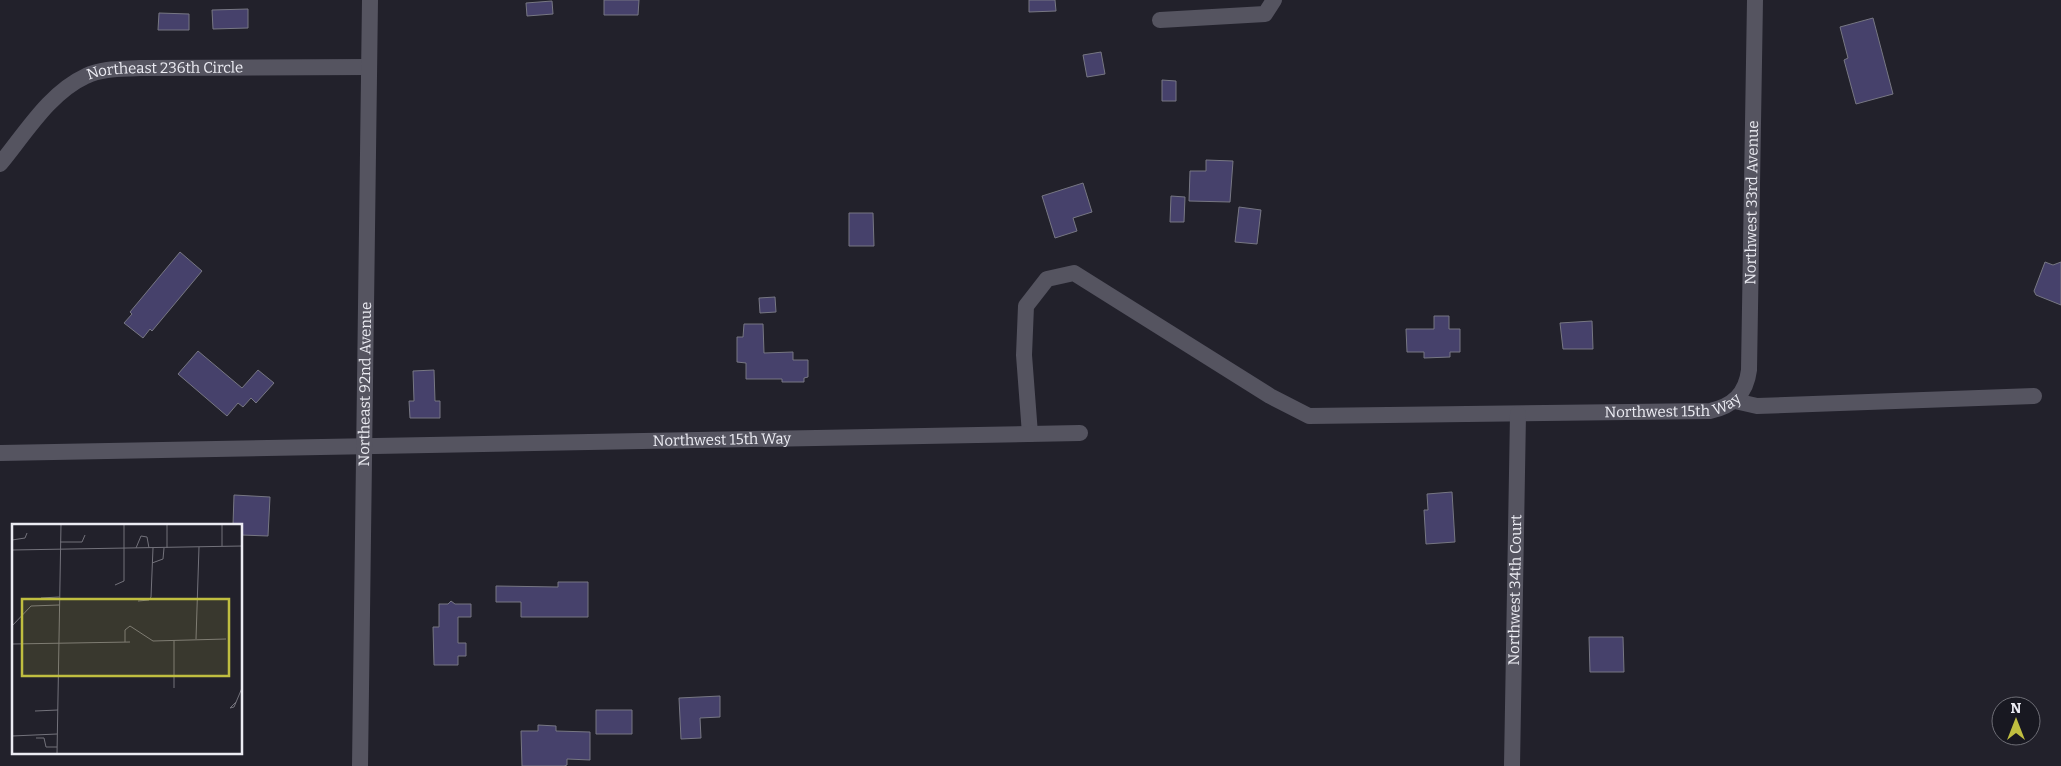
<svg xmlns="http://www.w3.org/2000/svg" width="2061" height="766" viewBox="0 0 2061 766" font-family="Bitter,serif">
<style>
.building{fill:#46416b;stroke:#777783}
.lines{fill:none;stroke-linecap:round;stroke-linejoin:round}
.minor{stroke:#555460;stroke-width:16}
.labels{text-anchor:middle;stroke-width:4;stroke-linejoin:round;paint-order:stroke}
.street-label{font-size:15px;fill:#ececf3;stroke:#181821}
.inset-road{fill:none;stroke:#73727b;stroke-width:1}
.view{fill:#c0be40;fill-opacity:0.15;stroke:#c0be40;stroke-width:2.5}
.inset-edge{fill:none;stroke:#ececf3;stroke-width:2.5}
</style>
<rect width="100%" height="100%" fill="#22212b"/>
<path class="building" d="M604 0H639L638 15H604Z
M1029 0H1055L1056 11 1029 12Z
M552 1 553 14 527 16 526 3Z
M248 9V28L213 29 212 10Z
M159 13 189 14V30H158Z
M1873 18 1893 94 1856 104 1844 60 1848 58 1840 27Z
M1101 52 1105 74 1087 77 1083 55Z
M1162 80 1176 81V101H1162Z
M1206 160 1233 161 1230 202 1189 201 1190 171H1206Z
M1083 183 1092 212 1073 218 1077 231 1055 238 1042 196Z
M1171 196 1185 197 1184 222H1170Z
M1239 207 1261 210 1257 244 1235 242Z
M849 213H873L874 246H849Z
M180 252 202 271 152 331 150 329 143 338 124 323 132 314 130 312Z
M2045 262 2053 265 2061 262V305L2036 295 2034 291Z
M775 297 776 312 760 313 759 298Z
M1434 316H1449V329H1460V352H1450V357L1424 358V352H1407L1406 329H1434Z
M1592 321 1593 349H1563L1560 323Z
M744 324H763L764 353 793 352V360H808V377L804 378V382H782V379H746V363L737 362V337H743Z
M198 351 242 388 258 370 274 383 256 403 251 398 243 407 238 403 227 416 178 374Z
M434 370 435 401H440V418H410L409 401H414L413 371Z
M1452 492 1455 542 1426 544 1424 510H1428L1427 494Z
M234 495 270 497 268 536 241 535V525H233Z
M558 582H588V617H521V602H496V586L558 587Z
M451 601 455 604H471V617H458V643H466V656H458V665H434L433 627H439V604H448Z
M1589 637H1623L1624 672H1590Z
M720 696V717L700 718 701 738 681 739 679 698Z
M596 710H632V734H596Z
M538 725 556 726V731L590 732V760L567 759V765L564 766H522L521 731H538Z"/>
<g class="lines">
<g class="minor">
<path d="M1160 20 1265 14 1274 0"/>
<path id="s1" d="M0 164C25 134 49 93 86 76 102 68 122 69 140 68L369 67"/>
<path d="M1735 401 1757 406 2034 396"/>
<path id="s2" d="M1030 434 1024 355 1026 306 1047 279 1074 273 1270 396 1309 416 1710 411C1733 406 1746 394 1749 370L1755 0"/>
<path id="s3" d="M0 453 1080 433"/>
<path id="s4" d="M360 766 370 0"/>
<path id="s5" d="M1512 766 1518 414"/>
</g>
</g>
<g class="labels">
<g class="street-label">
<text dy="5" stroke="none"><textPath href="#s1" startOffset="204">Northeast 236th Circle</textPath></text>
<text dy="5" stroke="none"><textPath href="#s2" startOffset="1095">Northwest 33rd Avenue</textPath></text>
<text dy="5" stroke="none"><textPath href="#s4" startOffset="382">Northeast 92nd Avenue</textPath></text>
<text dy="5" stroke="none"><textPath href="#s2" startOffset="830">Northwest 15th Way</textPath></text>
<text dy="5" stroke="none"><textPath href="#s3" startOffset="722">Northwest 15th Way</textPath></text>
<text dy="5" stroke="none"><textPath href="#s5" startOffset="176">Northwest 34th Court</textPath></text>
</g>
</g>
<g transform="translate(12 524)">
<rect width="230" height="230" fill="#22212b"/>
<path class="inset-road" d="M0 16 13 14 15 9M48 18H70L73 11M210 22V0M124 24 129 12 135 13 137 24M155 24V0M0 26 230 22M140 39 151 35 152 24M103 61 112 57V0M29 74 47 73M126 77 137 76 139 73 141 24M0 102 19 82 47 81M184 115 187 23M113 118V106L118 102 141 117 214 115M0 120 118 118M162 164V116M224 178 218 184 222 183 230 164M23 187 46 186M0 212 45 210M24 214H32L34 223H45M45 230 49 0"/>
<path class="view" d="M10 75H217V152H10Z"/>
<rect width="230" height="230" class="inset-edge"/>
</g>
<g transform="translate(2016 721)"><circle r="24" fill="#181821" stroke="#6d6d75"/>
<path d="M0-4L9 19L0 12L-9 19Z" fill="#c0be40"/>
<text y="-8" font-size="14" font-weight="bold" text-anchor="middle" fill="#ececf3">N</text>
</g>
</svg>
